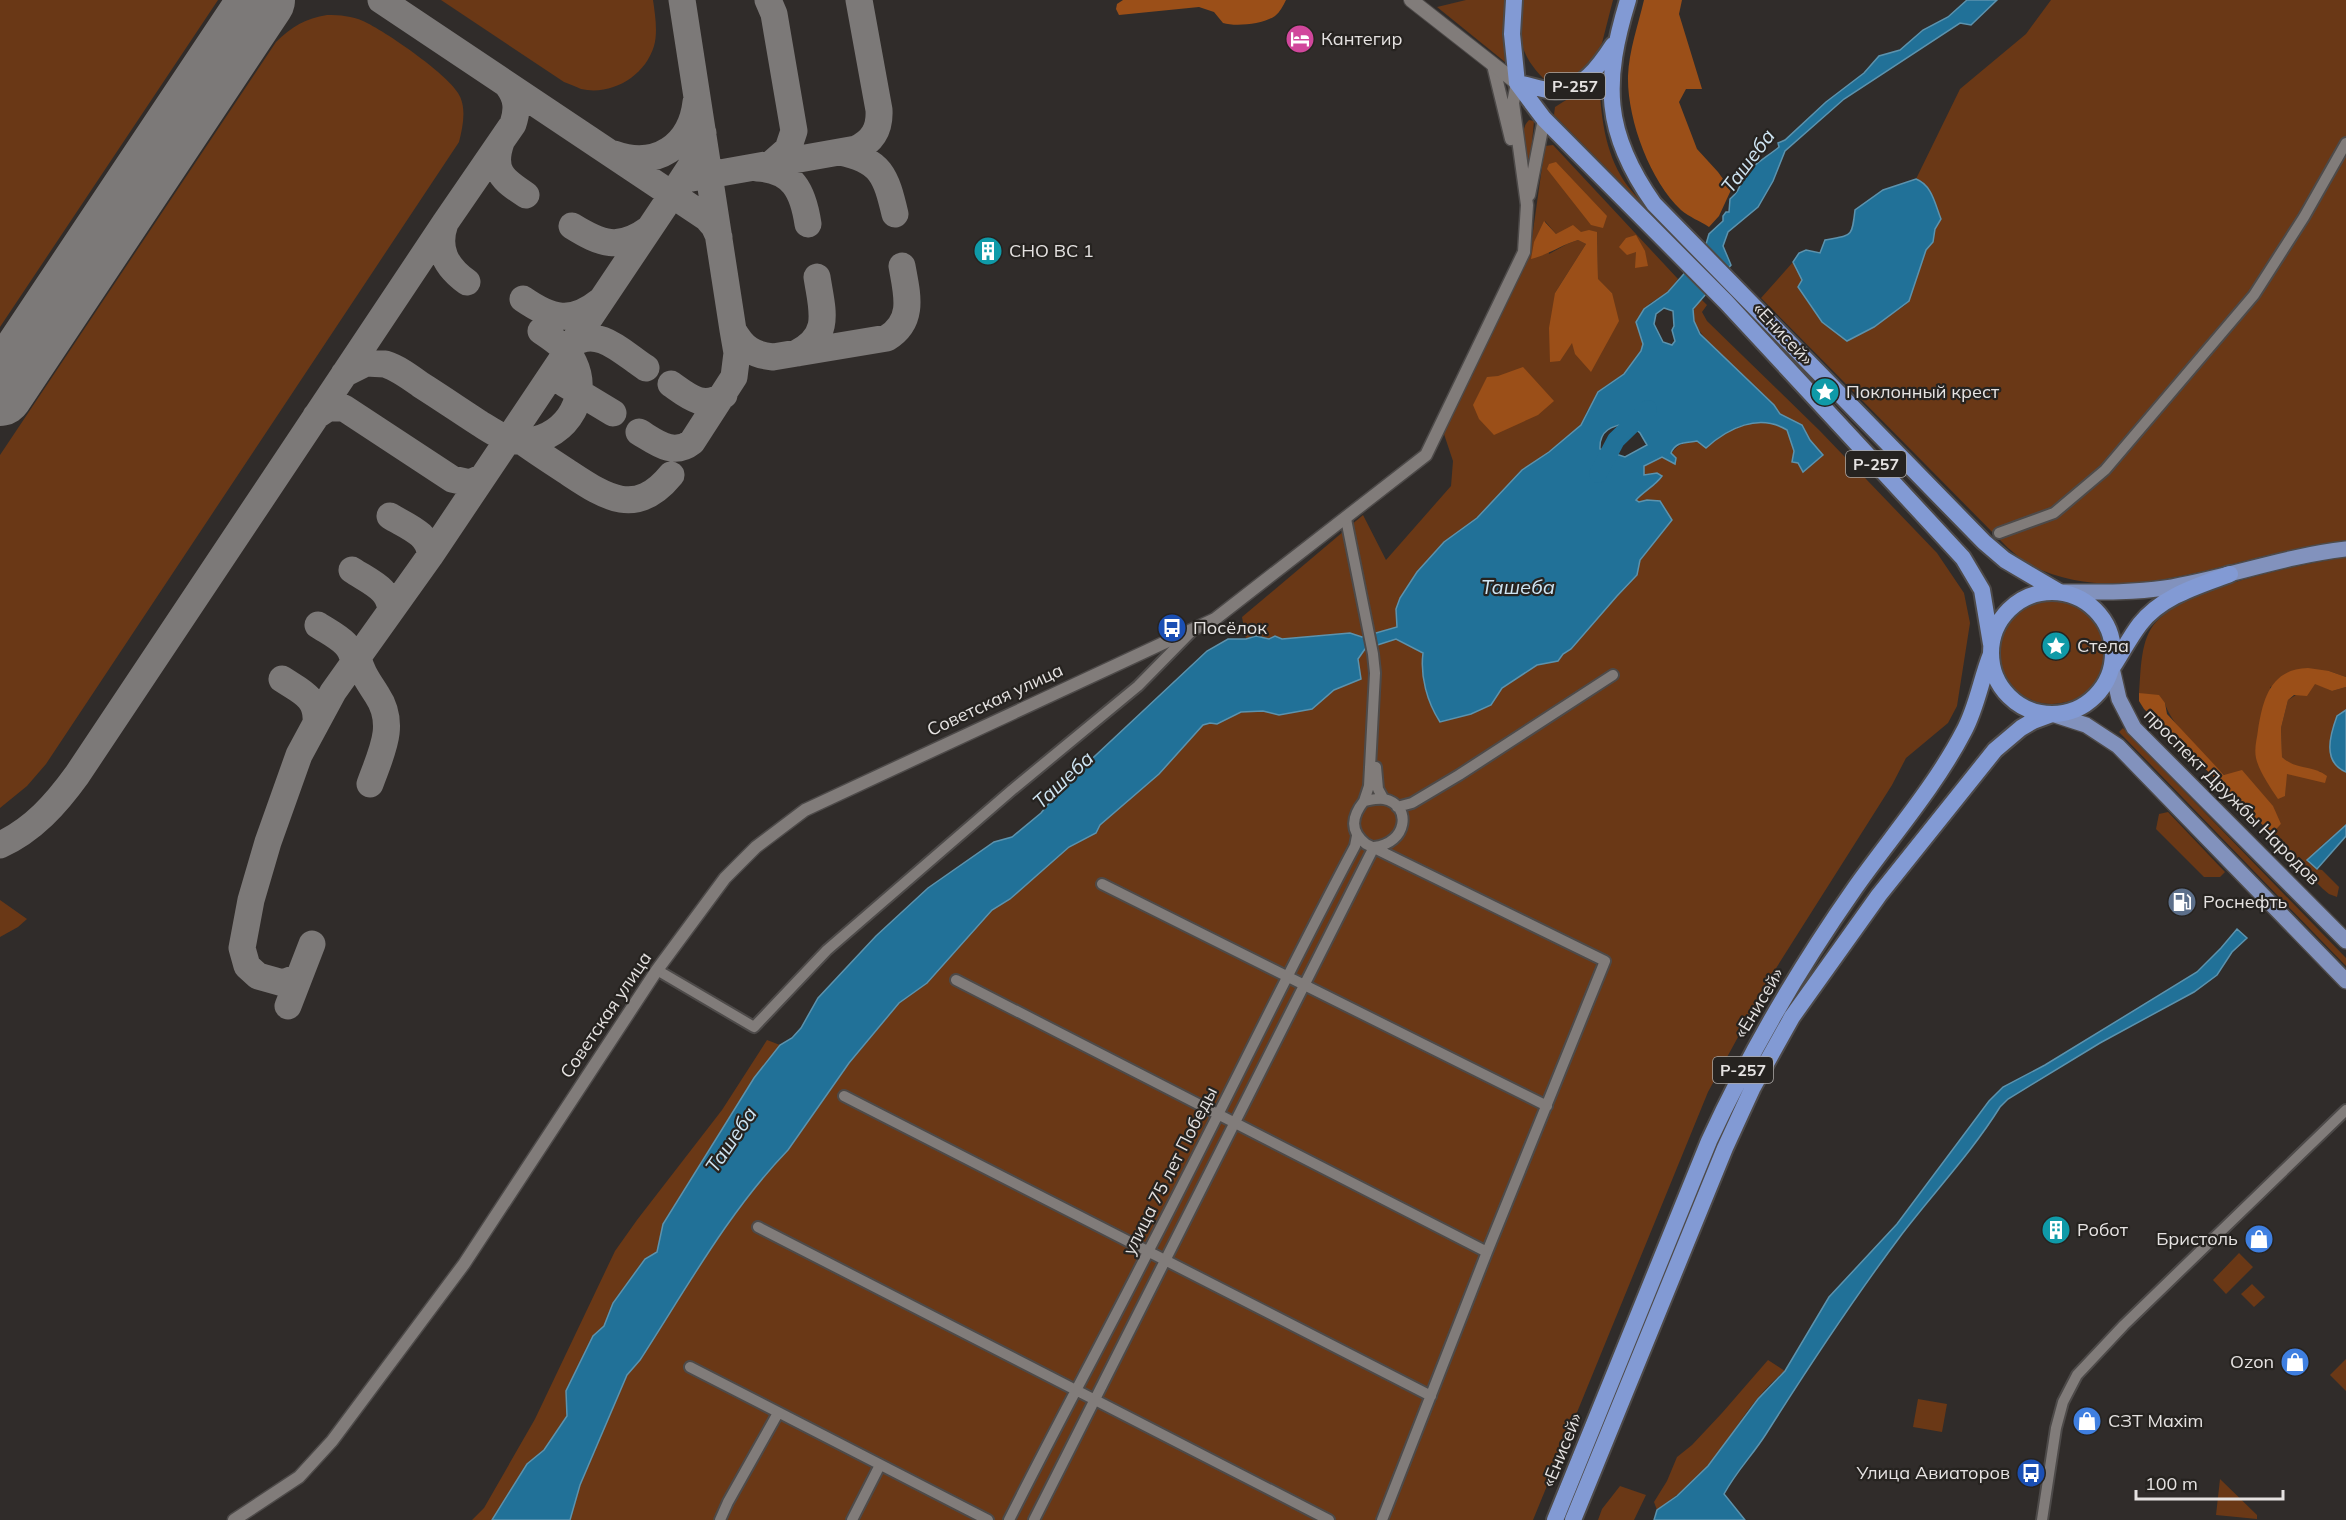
<svg xmlns="http://www.w3.org/2000/svg" width="2346" height="1520" viewBox="0 0 2346 1520" font-family="Mulish,sans-serif">
<style>
.green{fill:#6a3816;fill-rule:evenodd}
.forest{fill:#9b4f18}
.water{fill:#217198;stroke:#5c93ae;stroke-width:1.5;fill-rule:evenodd}
.lines{fill:none;stroke-linecap:round;stroke-linejoin:round}
.river{stroke:#217198;stroke-width:18}
.taxiway{stroke:#7c7978;stroke-width:27}
.runway{stroke:#7c7978;stroke-width:66}
.minor-casing{stroke:#4d4a49;stroke-width:14}
.tertiary-casing{stroke:#4d4a49;stroke-width:15}
.secondary-casing{stroke:#4d4a49;stroke-width:16}
.primary-casing{stroke:#4d4a49;stroke-width:18}
.trunk-casing{stroke:#4d4a49;stroke-width:20}
.minor{stroke:#817c7a;stroke-width:10}
.tertiary{stroke:#817c7a;stroke-width:12}
.secondary{stroke:#817c7a;stroke-width:14}
.primary{stroke:#8292bd;stroke-width:15}
.trunk{stroke:#829ad4;stroke-width:16}
.labels{text-anchor:middle;stroke-width:4.5;stroke-linejoin:round;paint-order:stroke}
.shield{fill:#262320;stroke:#aca9a7;stroke-width:1.5}
.shield-label{font-size:16px;font-weight:bold;fill:#e5e2e1}
.poi-label{font-size:18px;fill:#e5e2e1;stroke:#262320;text-anchor:start}
.street-label{font-size:18px;fill:#e5e2e1;stroke:#262320}
.water-label{font-size:20px;font-style:italic;fill:#cfe5f3;stroke:#262320}
</style>
<rect width="100%" height="100%" fill="#302c2a"/>
<path class="green" d="M0 0H218L0 327Z
M441 0H653C655 14 658 32 654 46 645 76 612 96 581 89 576 87 570 84 564 82Z
M1466 0H1505L1503 31 1505 62 1437 7Z
M1521 0H1613L1602 43 1591 64 1569 82 1548 83C1517 53 1520 40 1521 0Z
M2051 0H2346V540C2323 545 2300 548 2278 553 2197 571 2111 605 2030 565 2022 561 2016 554 2008 548L1761 298 1793 262 1802 280 1798 288 1822 322 1892 314 1904 306 1909 301 1926 250 1933 242 1935 229 1941 219 1923 182 1916 179 1960 89 2026 34Z
M327 15C340 15 352 16 363 21 385 31 446 73 458 93 467 107 463 126 459 142L46 764 27 786 0 808V455L276 42C291 27 306 18 327 15Z
M1599 72C1600 107 1603 145 1621 176 1628 189 1641 200 1650 212L1554 115 1555 107 1574 95Z
M1529 120 1534 121 1530 163H1528C1525 150 1518 131 1529 120Z
M1553 145 1678 279 1668 292 1649 304 1641 336 1643 343 1641 351 1624 374 1604 387 1587 411 1581 425 1549 452 1522 470 1477 518 1444 542 1417 572 1400 598 1397 627 1362 637 1350 633 1282 639 1275 636C1266 641 1257 636 1246 639L1242 617 1363 515 1386 560 1451 486 1453 461 1442 428 1520 273 1532 238 1545 146ZM1545 221 1556 234 1597 232 1598 280 1612 293 1572 342 1555 293 1586 244 1578 240 1567 244 1549 254Z
M1701 299 1707 305 1702 312 1707 321 1820 431 1937 553 1964 593 1970 623 1957 706 1948 723 1906 758 1892 785 1773 973 1708 1092 1533 1520H570L580 1485 627 1375 640 1360C686 1289 729 1211 788 1150L849 1064 899 1003 927 983 992 910 1010 899 1069 847 1096 833 1100 825 1159 774 1203 725 1210 723 1217 724 1241 712 1263 711 1279 715 1312 709 1334 690 1361 679 1358 659 1365 649 1396 639 1423 653C1420 676 1426 702 1440 721L1471 714 1491 705 1502 688 1537 665 1558 661 1563 654 1571 649 1617 596 1637 575 1640 560 1672 520 1660 501 1647 500 1639 502 1635 500 1646 489 1656 484 1657 473 1643 476 1644 466 1662 457 1667 459C1679 444 1678 444 1697 441L1706 447C1729 428 1759 413 1787 430L1794 451 1792 461 1823 454 1810 440 1802 425 1780 414 1774 405C1757 387 1693 337 1693 315 1693 308 1697 304 1701 299Z
M2346 557V677L2329 671 2270 687 2285 796 2286 774 2321 772 2291 765 2282 757 2281 728 2288 700 2315 683 2332 691 2346 687V710L2337 716C2330 735 2323 762 2346 772V825L2321 846 2316 869 2322 870 2339 887 2337 897 2329 894 2323 889 2281 847 2272 834 2281 824C2254 801 2172 734 2165 703L2139 693C2141 671 2140 639 2156 622 2188 586 2298 565 2346 557Z
M2054 600C2122 607 2119 703 2052 704 2036 704 2021 697 2012 685 1982 649 2011 601 2054 600ZM2054 634 2071 651 2063 659 2046 642Z
M2123 728 2346 958V966L2119 732Z
M2168 812 2225 872 2220 877H2204L2156 829 2159 814Z
M0 900 27 919 18 927 0 937Z
M767 1040 780 1045 754 1078 670 1212 663 1224 657 1253 645 1259 613 1303 604 1326 593 1336 566 1391 567 1416 544 1450 527 1464 492 1520H472L484 1508 535 1419 615 1251 637 1220 722 1110Z
M2239 1253 2253 1267 2226 1294 2213 1280Z
M2252 1284 2265 1297 2254 1307 2241 1294Z
M2346 1359V1391L2330 1375Z
M1768 1360 1785 1371C1759 1391 1739 1423 1721 1450 1704 1474 1681 1493 1657 1510L1654 1502 1667 1481 1677 1457 1692 1445 1722 1413Z
M1918 1399 1947 1404 1942 1432 1913 1427Z
M2220 1479 2257 1515V1519L2216 1515Z
M1620 1486 1646 1495 1634 1520H1598L1602 1509Z"/>
<path class="forest" d="M1123 0H1286C1283 6 1280 12 1275 16 1264 24 1236 27 1223 23L1214 12 1199 7 1119 15 1116 9 1117 4Z
M1644 0H1682L1679 14 1702 89H1686L1679 102 1697 149 1718 172 1731 190 1719 216 1709 227C1700 221 1689 217 1681 210 1650 181 1627 119 1628 76 1629 51 1638 25 1644 0Z
M1556 162 1607 216 1603 228 1591 225 1547 169 1549 164Z
M1544 221 1556 234 1573 225 1581 232 1589 230 1597 232 1598 279 1612 293 1619 321 1591 372 1575 354 1572 343 1560 361 1550 362 1549 328 1555 293 1586 244 1578 240C1561 245 1548 255 1531 259L1534 242Z
M1636 235 1645 251 1648 266 1635 268 1636 252 1627 255 1619 247 1626 238Z
M1523 367 1554 401 1538 415 1494 435 1479 419 1473 405 1487 377 1498 376Z
M2308 668 2329 671 2346 677V687L2332 691 2315 684 2307 696 2294 695 2288 700 2281 728 2282 757C2295 770 2313 765 2327 776L2325 783 2287 774 2285 796 2278 799C2270 787 2259 771 2256 758 2254 748 2257 739 2258 730 2263 698 2271 669 2308 668Z
M2139 693 2159 695 2165 703 2167 714 2224 775 2242 770 2273 806 2281 824 2272 834 2144 709 2139 701Z"/>
<path class="water" d="M1967 0H1997L1971 25 1960 23 1844 99 1785 151 1773 181 1758 207 1728 232 1723 246 1731 265 1693 309 1694 321 1700 334 1774 405 1780 414 1802 425 1810 440 1823 455 1803 472 1798 463 1792 462 1794 451 1787 430C1759 413 1728 428 1706 448L1697 441C1686 443 1676 441 1671 453L1676 458 1675 464 1662 457 1644 466V475L1657 473 1662 476C1655 486 1644 491 1636 500L1639 502 1647 500 1660 501 1672 520 1640 560 1637 575 1617 596 1571 649 1563 654 1558 661 1537 665 1502 688 1491 705 1471 714 1440 722C1427 702 1420 676 1423 653L1396 639 1365 649 1358 659 1361 679 1334 690 1312 709 1279 715 1263 711 1241 712 1217 724 1210 723 1203 725 1159 774 1100 825 1096 833 1069 847 1010 899 992 910 927 983 899 1003 849 1063 788 1150C729 1211 686 1289 640 1360L627 1375 580 1485 570 1520H492L527 1464 544 1450 567 1416 566 1391 593 1336 604 1326 613 1303 645 1259 657 1252 663 1224 754 1078 780 1045 792 1038 801 1028 818 998 876 936 928 888 994 842 1012 837 1041 813 1064 785 1207 651 1228 639H1246L1256 636 1269 639 1275 636 1282 639 1350 633 1362 637 1397 627 1396 609 1400 598 1417 572 1444 542 1477 518 1522 470 1549 452 1581 425 1598 392 1624 374 1641 351 1643 344 1636 322 1644 309 1668 292 1704 251 1709 234 1723 221V216L1726 212H1729L1730 199C1742 189 1738 185 1745 175 1755 163 1767 157 1779 147L1778 143 1785 140 1826 102 1864 73 1879 56 1900 50 1923 30 1948 17ZM1664 308 1673 311 1674 326 1672 330 1675 341 1672 345 1663 342 1654 324 1656 314ZM1628 423 1640 433 1647 445 1625 457 1600 449C1599 430 1612 426 1628 423Z
M1916 179C1932 185 1935 204 1941 219L1935 229 1933 242 1926 250 1909 301 1874 327 1847 341 1822 322 1798 287 1802 280 1793 262 1799 253 1806 250 1820 253 1825 240C1852 235 1852 238 1855 210L1883 190Z
M2346 710V772C2322 762 2330 735 2337 716Z
M2346 825V836L2317 869 2307 860Z
M2237 929 2247 938 2232 952 2217 975 2194 992 2100 1043 2008 1099 2000 1107C1972 1152 1935 1191 1902 1234 1854 1298 1809 1366 1766 1434 1752 1456 1737 1470 1724 1494L1745 1520H1654L1657 1510 1677 1496 1708 1466 1758 1399 1785 1371 1829 1297 1897 1224 1989 1101 2003 1087 2045 1065 2197 972 2221 948Z"/>
<g class="lines">
<path class="river" d="M1598 474 1616 440 1648 409"/>
<path class="taxiway" d="M381 0 707 218 714 226 719 237
M682 0 733 330C743 348 753 355 773 357L887 338C915 321 907 294 902 266
M768 0 774 14 794 131 788 149 771 164
M501 142C491 171 503 180 526 195
M840 152C881 160 886 176 895 214
M614 154C656 169 691 146 696 102
M757 168C793 170 803 191 808 224
M692 178 856 149C873 141 880 129 879 110L859 0
M445 223C436 249 446 267 467 282
M572 226C601 244 619 251 649 229
M523 299C552 319 571 324 600 301
M572 344C598 325 624 354 646 368
M797 353C832 335 822 310 817 277
M344 374 366 363 385 364C398 368 410 377 421 385 440 397 459 410 479 423 492 431 504 440 520 441 561 443 592 401 574 363 567 348 554 340 541 331
M565 384 613 413
M671 384C688 396 703 410 724 395
M316 416 328 408H344L452 479 470 483 483 477
M639 432C656 442 673 457 692 442L734 377 737 353 733 330
M516 437C532 449 549 460 566 471 604 496 635 519 671 475
M390 516C406 526 431 534 430 556
M352 570C368 581 393 590 390 612
M318 625C333 635 355 644 353 664
M358 657C361 672 369 682 377 695 397 725 381 753 370 784
M282 679C300 691 318 697 316 722
M0 845C33 830 56 804 77 775L445 223 513 124C518 109 517 98 508 86
M299 977 283 983 258 976 247 966 242 948 251 900 268 842 299 755 333 692 430 556 672 195 700 152 703 133
M288 1006 312 944"/>
<path class="runway" d="M0 393 262 0"/>
<g class="minor-casing">
<path id="minor" d="M1346 519 1373 654 1375 673 1369 786 1364 801
M1999 533 2054 513 2105 470 2254 295 2304 217 2346 143
M1376 767 1378 789 1383 798
M1397 807 1412 803 1459 775 1613 675
M1374 847C1407 844 1413 805 1384 799 1378 798 1370 800 1364 801 1352 816 1349 831 1366 844L1605 961 1487 1252 1382 1520
M1102 884 1547 1106
M657 970 754 1027 827 950 1012 790 1138 686 1192 631
M956 980 1487 1252
M844 1096 1431 1396
M758 1227 1329 1520
M690 1367 988 1520
M720 1520 728 1502 778 1413
M852 1520 880 1465
M1009 1520C1054 1430 1103 1341 1149 1250 1219 1116 1284 979 1355 846L1357 836
M1034 1520 1374 847
M2042 1520 2056 1428 2063 1402 2077 1375 2124 1325 2346 1110"/>
</g>
<g class="tertiary-casing">
<path id="tertiary" d="M1493 65 1511 139
M1529 195 1544 119
M234 1520 299 1477 332 1441 464 1264 657 970 725 878 756 847 805 810 1215 619 1426 455 1524 252 1527 205 1513 103 1517 83"/>
</g>
<g class="secondary-casing">
<path id="secondary" d="M1411 0 1517 83"/>
</g>
<g class="primary-casing">
<path id="primary" d="M2059 592C2094 592 2130 593 2165 588 2226 578 2284 556 2346 549
M2112 668 2119 699 2134 728 2346 941
M2052 714 2086 725 2118 746 2346 981"/>
</g>
<g class="trunk-casing">
<path id="trunk" d="M1514 0 1512 34 1517 83 1544 119 1726 302 1963 558 1982 590 1991 644
M1628 0C1603 82 1603 132 1654 204L1984 542 2005 560 2059 592
M1517 83C1529 85 1542 90 1555 91 1581 92 1600 65 1613 45
M1991 653a61 61 0 1 1 122 0a61 61 0 1 1-122 0Z
M2114 665C2123 651 2130 637 2140 624 2162 596 2198 586 2230 574
M1555 1520 1709 1141C1750 1052 1799 968 1855 888 1891 837 1935 787 1964 731 1977 707 1981 679 1991 654
M1573 1520 1725 1148 1753 1087 1792 1017 1879 895 1995 750 2021 728 2033 721 2052 714"/>
</g>
<use href="#minor" class="minor"/>
<use href="#tertiary" class="tertiary"/>
<use href="#secondary" class="secondary"/>
<use href="#primary" class="primary"/>
<use href="#trunk" class="trunk"/>
</g>
<defs>
<g id="hotel-disc" transform="scale(1.5)"><circle r="9.5" fill="#d1479c" stroke="#262320"/><path d="M-6-4.5h1.5V1H6V5H4.5V3h-9V5H-6ZM-4 0a1.8 1.8 0 1 1 3.6 0ZM.5 0V-2.5h3Q6-2.5 6 0Z" fill="#fff"/></g>
<g id="building-disc" transform="scale(1.5)"><circle r="9.5" fill="#0f9aa8" stroke="#262320"/><path d="M-4-6H4V6H1V3H-1V6H-4ZM-2.5-4.3h1.7v1.8h-1.7ZM.8-4.3h1.7v1.8H.8ZM-2.5-1h1.7V.8h-1.7ZM.8-1h1.7V.8H.8Z" fill="#fff"/></g>
<g id="sight-disc" transform="scale(1.5)"><circle r="9.5" fill="#0f9aa8" stroke="#262320"/><path d="M0-6L1.8-2.2L6-1.7L2.9 1.2L3.7 5.4L0 3.3L-3.7 5.4L-2.9 1.2L-6-1.7L-1.8-2.2Z" fill="#fff"/></g>
<g id="bus-disc" transform="scale(1.5)"><circle r="9.5" fill="#1a4fb4" stroke="#262320"/><path d="M-5-6H5V4H4V6H2V4H-2V6H-4V4H-5ZM-3.5-4V0h7V-4ZM-3.5 1.2v1.5H-2V1.2ZM2 1.2v1.5H3.5V1.2Z" fill="#fff"/></g>
<g id="fuel-disc" transform="scale(1.5)"><circle r="9.5" fill="#5c6f8a" stroke="#262320"/><path d="M-5.5-6h7V0h2V4h1.3V-2.5L3-4.5l.8-.8L6-3V5H2.5V1h-1V6h-7ZM-4.2-4.7v3.2H.2V-4.7Z" fill="#fff"/></g>
<g id="shop-disc" transform="scale(1.5)"><circle r="9.5" fill="#3f7fe0" stroke="#262320"/><path d="M-5-2.5h2.3a2.7 3.5 0 0 1 5.4 0H5L5.5 6h-11ZM-1.5-2.5h3a1.5 2.3 0 0 0-3 0Z" fill="#fff"/></g>
</defs>
<g fill-rule="evenodd">
<use href="#hotel-disc" x="1300" y="39"/>
<use href="#building-disc" x="988" y="251"/>
<use href="#sight-disc" x="1825" y="392"/>
<use href="#bus-disc" x="1172" y="628"/>
<use href="#sight-disc" x="2056" y="646"/>
<use href="#fuel-disc" x="2182" y="902"/>
<use href="#building-disc" x="2056" y="1230"/>
<use href="#shop-disc" x="2259" y="1239"/>
<use href="#shop-disc" x="2295" y="1362"/>
<use href="#shop-disc" x="2087" y="1421"/>
<use href="#bus-disc" x="2031" y="1473"/>
</g>
<g class="labels">
<g class="shield">
<rect x="1545" y="73" width="60" height="26" rx="4.5"/>
<rect x="1846" y="451" width="60" height="26" rx="4.5"/>
<rect x="1713" y="1057" width="60" height="26" rx="4.5"/>
</g>
<g class="shield-label">
<text x="1575" y="92">Р-257</text>
<text x="1876" y="470">Р-257</text>
<text x="1743" y="1076">Р-257</text>
</g>
<g class="poi-label">
<text x="1321" y="45">Кантегир</text>
<text x="1009" y="257">СНО ВС 1</text>
<text x="1846" y="398">Поклонный крест</text>
<text x="1193" y="634">Посёлок</text>
<text x="2077" y="652">Стела</text>
<text x="2203" y="908">Роснефть</text>
<text x="2077" y="1236">Робот</text>
<text x="2238" y="1245" text-anchor="end">Бристоль</text>
<text x="2274" y="1368" text-anchor="end">Ozon</text>
<text x="2108" y="1427">СЗТ Maxim</text>
<text x="2010" y="1479" text-anchor="end">Улица Авиаторов</text>
</g>
<g class="street-label">
<text transform="translate(1783 334) rotate(47)" y="6">«Енисей»</text>
<text transform="translate(995 700) rotate(-25)" y="6">Советская улица</text>
<text transform="translate(2232 797) rotate(45)" y="6">проспект Дружбы Народов</text>
<text transform="translate(1759 1003) rotate(-59)" y="6">«Енисей»</text>
<text transform="translate(606 1015) rotate(-56)" y="6">Советская улица</text>
<text transform="translate(1170 1171) rotate(-63)" y="6">улица 75 лет Победы</text>
<text transform="translate(1562 1450) rotate(-68)" y="6">«Енисей»</text>
</g>
<g class="water-label">
<text transform="translate(1748 161) rotate(-53)" y="7">Ташеба</text>
<text x="1518" y="594">Ташеба</text>
<text transform="translate(1063 780) rotate(-43)" y="7">Ташеба</text>
<text transform="translate(731 1140) rotate(-56)" y="7">Ташеба</text>
</g>
</g>
<path d="M2136 1490v9h147v-9" fill="none" stroke="#e5e2e1" stroke-width="3"/>
<text x="2145" y="1490" font-size="18" fill="#e5e2e1" stroke="#262320" stroke-width="4.5" paint-order="stroke">100 m</text>
</svg>
